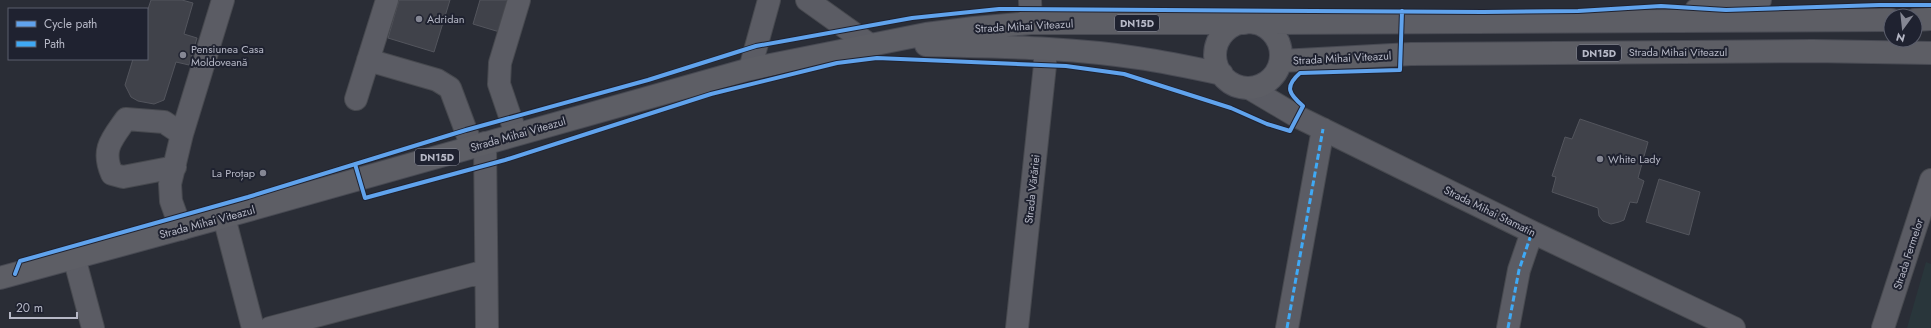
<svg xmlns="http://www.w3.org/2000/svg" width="1931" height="328" viewBox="0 0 1931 328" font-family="Jost,sans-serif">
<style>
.pitch{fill:#29363b}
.building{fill:#40424a;stroke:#53555d}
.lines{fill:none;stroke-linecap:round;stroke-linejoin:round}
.minor-casing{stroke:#47494f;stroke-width:24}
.major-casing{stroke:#484a53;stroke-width:24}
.minor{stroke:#5b5c64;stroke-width:22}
.major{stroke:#5d5e65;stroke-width:22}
.quiet{stroke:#3fa9f5;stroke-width:3;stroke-dasharray:6 3;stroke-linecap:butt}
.cycleway-casing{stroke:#1f2230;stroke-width:6}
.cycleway{stroke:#60a3ed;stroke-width:4}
.poi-dot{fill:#858794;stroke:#1f2230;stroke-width:1.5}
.labels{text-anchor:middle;stroke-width:4;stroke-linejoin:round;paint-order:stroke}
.shield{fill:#1f2230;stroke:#898b99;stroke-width:1}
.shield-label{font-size:10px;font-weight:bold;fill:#b6b8c6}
.poi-label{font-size:11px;fill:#b6b8c6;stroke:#1f2230;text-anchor:start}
.street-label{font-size:11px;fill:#b6b8c6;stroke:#1f2230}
</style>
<rect width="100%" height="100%" fill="#2a2d36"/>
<path class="pitch" d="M1926 262 1931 264V328H1907Z"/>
<path class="building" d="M151 0H182L193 3 184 34 197 38 189 65 176 62 164 100 154 104 138 101 131 97 125 85 133 59H147V12Z
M399 0H450L434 52 388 38Z
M480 0H512L503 33 473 24Z
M1580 119 1648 142 1638 178 1644 181 1637 203 1630 202 1624 220 1619 222 1611 224 1603 221 1599 216 1598 208 1552 192 1556 177 1552 176 1565 137 1572 139Z
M1659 179 1700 192 1689 235 1646 222Z"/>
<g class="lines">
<g class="minor-casing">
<path id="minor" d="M807 0 870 45
M1030 0 1031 23
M368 60 437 80 450 88 472 147
M750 69 769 0
M1249 88 1298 117 1532 232 1734 328
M356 99 387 0
M516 134 499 84 500 63 519 0
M485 143 487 328
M175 167 123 177 112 174C101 149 112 139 126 119L164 122 182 134
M224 217 253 328
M181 229 171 201 170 184 182 134 223 0
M74 257 93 328
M270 328 486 271
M1017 328 1045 65V49
M1287 328 1323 129
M1508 328 1519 270 1532 232
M1883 328 1931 180"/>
</g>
<g class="major-casing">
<path id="major" d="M1696 10 1760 0
M1915 20 1931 19
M1215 55a33 33 0 1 1 66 0a33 33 0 1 1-66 0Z
M1255 23 1891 20
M926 45C997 47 1068 47 1138 58 1166 62 1194 68 1222 74
M1281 61 1411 54 1813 51 1931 53
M0 278 224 217 750 69 926 34 974 28 1031 23H1244"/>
</g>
<use href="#minor" class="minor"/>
<use href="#major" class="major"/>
<path class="quiet" d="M1287 328 1323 129
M1508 328 1519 270 1532 232"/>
<g class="cycleway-casing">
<path id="cycleway" d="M355 164 365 198 505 160 711 94 837 63 877 58 1066 66 1124 74 1231 108 1267 124 1290 131 1303 106C1289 94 1284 87 1300 73L1400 70 1402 11
M15 274 20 261 248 197 466 130 648 80 756 46 912 18 999 9 1483 12 1578 11 1661 6 1726 10 1879 5H1931"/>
</g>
<use href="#cycleway" class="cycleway"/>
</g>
<g class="poi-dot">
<circle cx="419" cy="19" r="4"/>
<circle cx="183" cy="55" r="4"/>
<circle cx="1600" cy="159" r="4"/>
<circle cx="263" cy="173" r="4"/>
</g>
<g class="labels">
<g class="shield">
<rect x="1115" y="15" width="44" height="16" rx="3"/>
<rect x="1577" y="45" width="44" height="16" rx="3"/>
<rect x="415" y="149" width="44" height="16" rx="3"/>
</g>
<g class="shield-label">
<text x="1137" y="27">DN15D</text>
<text x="1599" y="57">DN15D</text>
<text x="437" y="161">DN15D</text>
</g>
<g class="poi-label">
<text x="427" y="23">Adridan</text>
<text x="191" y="53">Pensiunea Casa<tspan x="191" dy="13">Moldoveană</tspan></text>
<text x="1608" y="163">White Lady</text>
<text x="255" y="177" text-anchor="end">La Proțap</text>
</g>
<g class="street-label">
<text transform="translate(1024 26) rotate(-3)" y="4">Strada Mihai Viteazul</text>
<text x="1678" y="56">Strada Mihai Viteazul</text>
<text transform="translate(1342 58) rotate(-3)" y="4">Strada Mihai Viteazul</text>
<text transform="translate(518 134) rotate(-16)" y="4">Strada Mihai Viteazul</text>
<text transform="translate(1032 189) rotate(-84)" y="4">Strada Vărăriei</text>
<text transform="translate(1490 211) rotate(26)" y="4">Strada Mihai Stamatin</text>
<text transform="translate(207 222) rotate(-15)" y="4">Strada Mihai Viteazul</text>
<text transform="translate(1908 254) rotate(-72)" y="4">Strada Fermelor</text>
</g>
</g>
<rect x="8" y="8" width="140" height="52" fill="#1f2230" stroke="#5b5e6c"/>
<rect x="16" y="21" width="20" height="6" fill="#60a3ed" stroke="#5b5e6c"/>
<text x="44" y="28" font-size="12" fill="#b6b8c6">Cycle path</text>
<rect x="16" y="41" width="20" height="6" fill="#3fa9f5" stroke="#5b5e6c"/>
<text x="44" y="48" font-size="12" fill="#b6b8c6">Path</text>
<g transform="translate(1903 28) rotate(195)"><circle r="19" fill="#1f2230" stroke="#5b5e6c"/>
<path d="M0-3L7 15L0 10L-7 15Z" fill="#858794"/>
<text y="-6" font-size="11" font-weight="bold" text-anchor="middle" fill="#b6b8c6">N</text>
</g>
<path d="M10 312v6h67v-6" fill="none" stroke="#b6b8c6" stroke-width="2"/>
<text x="16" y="312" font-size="12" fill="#b6b8c6" stroke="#1f2230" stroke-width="3" paint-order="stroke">20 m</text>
</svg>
